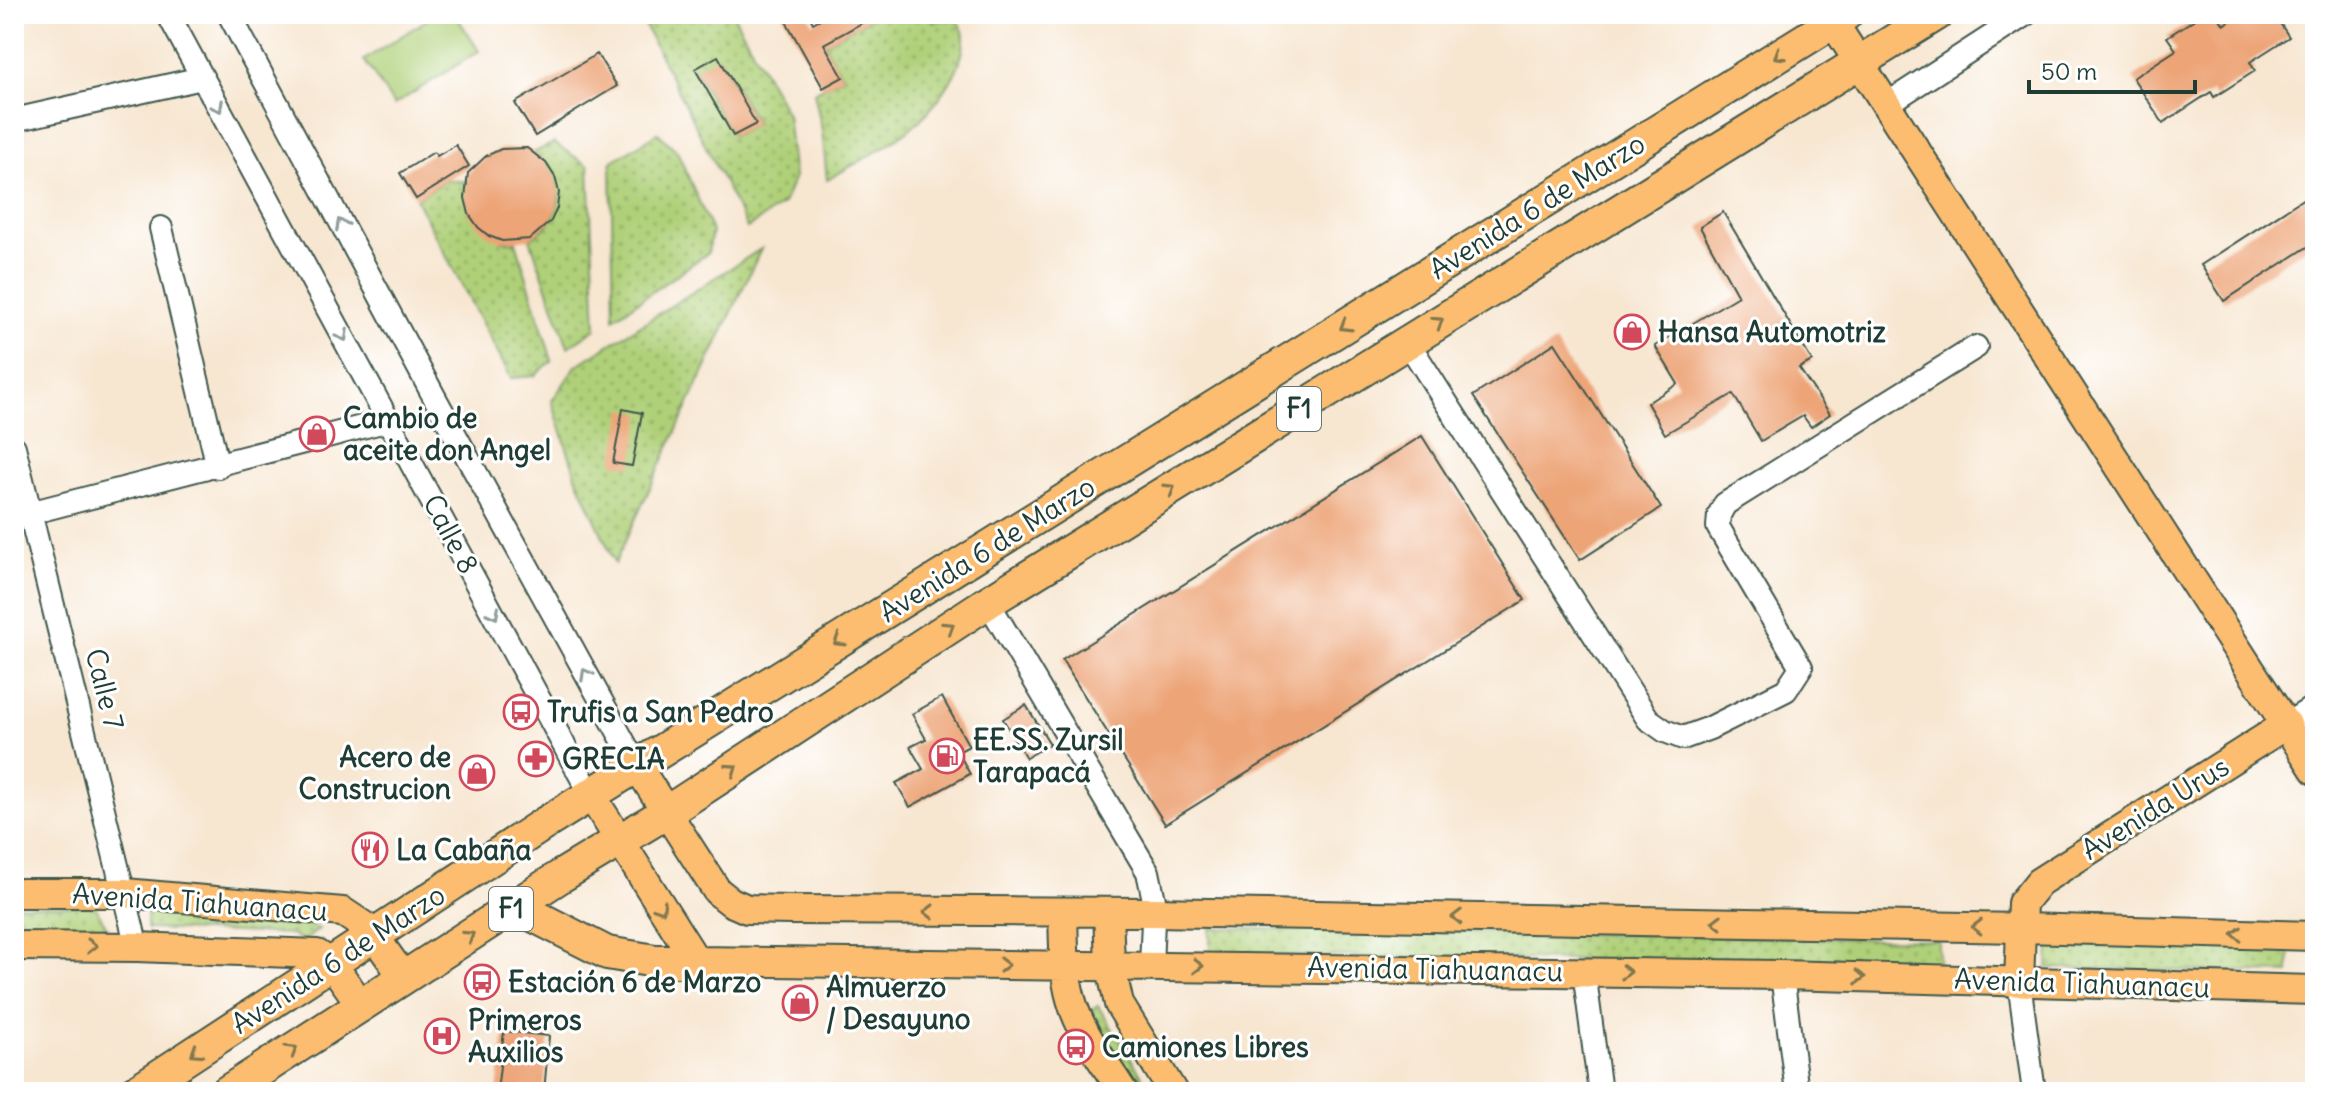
<svg xmlns="http://www.w3.org/2000/svg" width="2329" height="1106" viewBox="0 0 2329 1106" font-family="Delius,sans-serif">
<style>
.grass{fill:url(#grass-dots);stroke:#678656;stroke-width:2;fill-rule:evenodd}
.park{fill:#afd078;stroke:#678656;stroke-width:2}
.building{fill:#eda477}
.lines{fill:none;stroke-linecap:round;stroke-linejoin:round}
.minor-casing{stroke:#3f564b;stroke-width:26}
.major-casing{stroke:#3f564b;stroke-width:32}
.highway-casing{stroke:#3f564b;stroke-width:36}
.minor{stroke:#fff;stroke-width:22}
.major{stroke:#fcbd6f;stroke-width:28}
.highway{stroke:#fcbd6f;stroke-width:32}
.oneway{stroke:#82774f}
.oneway2{stroke:#8f9e9a}
.labels{text-anchor:middle;stroke-width:6;stroke-linejoin:round;paint-order:stroke}
.shield{fill:#fff;stroke:#627771;stroke-width:2}
.shield-label{font-size:26px;font-weight:bold;fill:#1f3d34}
.street-label{font-size:28px;fill:#1f3d34;stroke:#fff}
.poi-label{font-size:28px;font-weight:bold;fill:#1f3d34;stroke:#fff;text-anchor:start}
</style>
<defs>
<pattern id="grass-dots" width="8" height="8" patternUnits="userSpaceOnUse" patternTransform="scale(2)"><rect width="8" height="8" fill="#afd078"/><path d="M2 2h.1M6 6h.1" fill="none" stroke="#8eaa63" stroke-width="1.8" stroke-linecap="round"/></pattern>
</defs>
<rect width="100%" height="100%" fill="#fff"/>
<filter id="ink" filterUnits="userSpaceOnUse"><feTurbulence type="fractalNoise" baseFrequency=".0125" numOctaves="2"/><feDisplacementMap in="SourceGraphic" scale="16" xChannelSelector="R" yChannelSelector="G"/><feConvolveMatrix kernelMatrix="1 2 1 2 8 2 1 2 1" color-interpolation-filters="sRGB"/></filter>
<filter id="wash" filterUnits="userSpaceOnUse"><feTurbulence type="fractalNoise" baseFrequency=".006" numOctaves="4" result="noise"/><feDisplacementMap in="SourceGraphic" scale="32" xChannelSelector="R" yChannelSelector="G"/><feGaussianBlur stdDeviation="1.8" result="paint"/><feColorMatrix in="noise" values="0 0 0 0 0 0 0 0 0 0 0 0 0 0 0 0 0 1.4 0 .05"/><feComposite in="paint" operator="in"/></filter>
<g filter="url(#wash)">
<rect width="100%" height="100%" fill="#f7e6d0"/>
<path class="grass" d="M639 14H733L787 114 794 178 783 204 747 228ZM719 57 756 123 733 136 695 70Z
M878 14H929L934 23 954 14C957 21 964 29 964 36 965 71 933 111 907 131 883 150 853 164 827 180L822 130 814 92 843 77 824 44Z
M658 133 677 151 712 231 708 253 614 318 611 162Z
M554 143 589 166 596 328 568 347 530 239C568 216 567 180 533 153Z
M447 180 467 182 502 241 516 242 552 361 534 376 511 378 416 199Z
M761 249 615 563 577 479 552 401 576 366Z
M14 905 95 906 107 928 14 929Z
M147 907 302 922 319 929 304 941 289 934 147 929Z
M1210 928 1938 940V966L1210 954Z
M2049 940 2290 945 2289 973 2048 968Z
M1098 1006 1152 1092H1135L1086 1014Z"/>
<path class="park" d="M436 14H455L479 51 394 105 364 60Z"/>
<g id="blocks">
<path class="building" d="M782 14H808L813 23 829 14H878L824 44 843 77 823 88Z
M2203 14H2217L2224 25 2240 14H2274L2289 37 2250 62 2255 71 2214 97 2211 92 2163 123 2133 78 2176 50 2167 37Z
M597 54 617 86 535 136 515 103Z
M718 56 756 124 733 136 695 69Z
M456 145 469 166 416 199 400 173 434 152 437 156Z
M527 148 546 163 555 177 559 192 557 208 551 221 530 239 502 241 489 236 478 227 469 214 465 198 468 173 486 156 501 149Z
M2315 191V242L2224 301 2201 265Z
M1723 212 1812 361 1799 368 1830 414 1811 427 1803 416 1761 441 1733 394 1665 434 1647 403 1678 384 1655 346 1738 296 1700 227Z
M1555 343 1661 508 1580 560 1473 396Z
M623 409 642 413 632 466 613 463Z
M1422 436 1525 600 1165 824 1062 660Z
M942 697 969 746 958 752 970 774 910 807 896 783 923 769 910 747 926 739 912 714Z
M1026 705 1050 744 1026 758 1003 719Z
M504 1031 549 1036 544 1092H497Z"/>
</g>
</g>
<g filter="url(#ink)">
<use href="#blocks" fill-opacity="0" stroke="#3f564b" stroke-width="2"/>
<g class="lines">
<g class="minor-casing">
<path id="minor" d="M168 14 591 795
M229 14 437 402 637 766
M1887 104 2026 14
M14 120 202 78
M161 228 218 467
M1407 341 1648 719 1665 731 1683 738 1710 728 1786 690 1801 667 1718 527 1719 515 1725 504 1976 347
M14 447 137 947
M14 517 389 420
M988 602 1148 872 1154 900 1151 965
M2287 724 2315 706
M1584 971 1600 1092
M1782 975 1797 1092
M2019 982 2034 1092"/>
</g>
<g class="major-casing">
<path id="major" d="M1833 22 2315 770
M637 766 717 891 731 902 747 909 791 910 1153 912 2020 928 2315 936
M591 795 696 961 1782 975 2315 990
M14 893H125L343 912 370 930 404 978
M1063 912C1064 941 1063 971 1071 999 1080 1033 1105 1063 1123 1092
M1108 912 1110 964 1119 1004 1173 1092
M14 946 137 947 317 954 332 964 362 1006
M2019 982 2022 903 2039 882 2287 724"/>
</g>
<g class="highway-casing">
<path id="highway" d="M515 906 607 953 655 961H696
M135 1092 547 822 1846 14
M227 1092 561 876 667 812 988 602 1937 14"/>
</g>
<use href="#minor" class="minor"/>
<use href="#major" class="major"/>
<use href="#highway" class="highway"/>
</g>
<defs><path id="oneway-chevron" d="M-2-3.5L2.5 0L-2 3.5" fill="none" stroke-width="1.6" stroke-linecap="round" stroke-linejoin="round" transform="scale(2)"/></defs>
<g class="oneway">
<use href="#oneway-chevron" transform="translate(1779 55) rotate(148)"/>
<use href="#oneway-chevron" transform="translate(1438 322) rotate(-32)"/>
<use href="#oneway-chevron" transform="translate(1345 326) rotate(148)"/>
<use href="#oneway-chevron" transform="translate(1170 489) rotate(-32)"/>
<use href="#oneway-chevron" transform="translate(949 627) rotate(-33)"/>
<use href="#oneway-chevron" transform="translate(839 641) rotate(148)"/>
<use href="#oneway-chevron" transform="translate(732 769) rotate(-34)"/>
<use href="#oneway-chevron" transform="translate(661 908) rotate(57)"/>
<use href="#oneway-chevron" transform="translate(929 912) rotate(-180)"/>
<use href="#oneway-chevron" transform="translate(1457 917) rotate(-179)"/>
<use href="#oneway-chevron" transform="translate(1717 922) rotate(-179)"/>
<use href="#oneway-chevron" transform="translate(1977 927) rotate(-179)"/>
<use href="#oneway-chevron" transform="translate(2237 934) rotate(-178)"/>
<use href="#oneway-chevron" transform="translate(469 936) rotate(-33)"/>
<use href="#oneway-chevron" transform="translate(92 946)"/>
<use href="#oneway-chevron" transform="translate(1004 965)"/>
<use href="#oneway-chevron" transform="translate(1198 966) rotate(1)"/>
<use href="#oneway-chevron" transform="translate(1626 972) rotate(1)"/>
<use href="#oneway-chevron" transform="translate(1860 977) rotate(2)"/>
<use href="#oneway-chevron" transform="translate(292 1050) rotate(-32)"/>
<use href="#oneway-chevron" transform="translate(196 1052) rotate(147)"/>
</g>
<g class="oneway2">
<use href="#oneway-chevron" transform="translate(218 107) rotate(61)"/>
<use href="#oneway-chevron" transform="translate(341 224) rotate(-118)"/>
<use href="#oneway-chevron" transform="translate(343 336) rotate(61)"/>
<use href="#oneway-chevron" transform="translate(494 614) rotate(62)"/>
<use href="#oneway-chevron" transform="translate(586 674) rotate(-119)"/>
</g>
</g>
<defs>
<g id="shop-ring" transform="scale(1.8)"><circle r="9.5" fill="#fff" stroke="#d1495b" stroke-width="1.5"/><path d="M-5-2.5h2.3a2.7 3.5 0 0 1 5.4 0H5L5.5 6h-11ZM-1.5-2.5h3a1.5 2.3 0 0 0-3 0Z" fill="#d1495b"/></g>
<g id="bus-ring" transform="scale(1.8)"><circle r="9.5" fill="#fff" stroke="#d1495b" stroke-width="1.5"/><path d="M-5-6H5V4H4V6H2V4H-2V6H-4V4H-5ZM-3.5-4V0h7V-4ZM-3.5 1.2v1.5H-2V1.2ZM2 1.2v1.5H3.5V1.2Z" fill="#d1495b"/></g>
<g id="fuel-ring" transform="scale(1.8)"><circle r="9.5" fill="#fff" stroke="#d1495b" stroke-width="1.5"/><path d="M-5.5-6h7V0h2V4h1.3V-2.5L3-4.5l.8-.8L6-3V5H2.5V1h-1V6h-7ZM-4.2-4.7v3.2H.2V-4.7Z" fill="#d1495b"/></g>
<g id="pharmacy-ring" transform="scale(1.8)"><circle r="9.5" fill="#fff" stroke="#d1495b" stroke-width="1.5"/><path d="M-2-6h4v4h4v4h-4v4h-4v-4h-4v-4h4Z" fill="#d1495b"/></g>
<g id="restaurant-ring" transform="scale(1.8)"><circle r="9.5" fill="#fff" stroke="#d1495b" stroke-width="1.5"/><path d="M-5-6h1v4h1v-4h1v4h1v-4h1v5L-1.5 .5V6h-2V.5L-5-1ZM5-6V6H3V1.5H1.5Q1.5-4 5-6Z" fill="#d1495b"/></g>
<g id="hospital-ring" transform="scale(1.8)"><circle r="9.5" fill="#fff" stroke="#d1495b" stroke-width="1.5"/><path d="M-5-5h3v3.5h4V-5h3V5h-3V1.5h-4V5h-3Z" fill="#d1495b"/></g>
</defs>
<g fill-rule="evenodd">
<use href="#shop-ring" x="1632" y="332"/>
<use href="#shop-ring" x="317" y="434"/>
<use href="#bus-ring" x="521" y="712"/>
<use href="#fuel-ring" x="947" y="756"/>
<use href="#pharmacy-ring" x="536" y="759"/>
<use href="#shop-ring" x="477" y="773"/>
<use href="#restaurant-ring" x="370" y="850"/>
<use href="#bus-ring" x="482" y="982"/>
<use href="#shop-ring" x="800" y="1003"/>
<use href="#hospital-ring" x="442" y="1036"/>
<use href="#bus-ring" x="1076" y="1047"/>
</g>
<g class="labels">
<g class="shield">
<rect x="1277" y="387" width="44" height="44" rx="6"/>
<rect x="489" y="887" width="44" height="44" rx="6"/>
</g>
<g class="shield-label">
<text x="1299" y="418">F1</text>
<text x="511" y="918">F1</text>
</g>
<g class="street-label">
<text transform="translate(1537 206) rotate(-32)" y="10">Avenida 6 de Marzo</text>
<text transform="translate(451 534) rotate(62)" y="10">Calle 8</text>
<text transform="translate(987 549) rotate(-32)" y="10">Avenida 6 de Marzo</text>
<text transform="translate(105 689) rotate(76)" y="10">Calle 7</text>
<text transform="translate(2155 808) rotate(-32)" y="10">Avenida Urus</text>
<text transform="translate(200 902) rotate(4)" y="10">Avenida Tiahuanacu</text>
<text transform="translate(338 959) rotate(-33)" y="10">Avenida 6 de Marzo</text>
<text transform="translate(1435 969) rotate(1)" y="10">Avenida Tiahuanacu</text>
<text transform="translate(2082 983) rotate(2)" y="10">Avenida Tiahuanacu</text>
</g>
<g class="poi-label">
<text x="1658" y="342">Hansa Automotriz</text>
<text x="343" y="428">Cambio de<tspan x="343" dy="32">aceite don Angel</tspan></text>
<text x="547" y="722">Trufis a San Pedro</text>
<text x="973" y="750">EE.SS. Zursil<tspan x="973" dy="32">Tarapacá</tspan></text>
<text x="451" y="767" text-anchor="end">Acero de<tspan x="451" dy="32">Construcion</tspan></text>
<text x="562" y="769">GRECIA</text>
<text x="396" y="860">La Cabaña</text>
<text x="508" y="992">Estación 6 de Marzo</text>
<text x="826" y="997">Almuerzo<tspan x="826" dy="32">/ Desayuno</tspan></text>
<text x="468" y="1030">Primeros<tspan x="468" dy="32">Auxilios</tspan></text>
<text x="1102" y="1057">Camiones Libres</text>
</g>
</g>
<rect width="2329" height="1106" fill="none" stroke="#fff" stroke-width="48"/>
<path d="M2029 80v12h166v-12" fill="none" stroke="#1f3d34" stroke-width="4"/>
<text x="2041" y="80" font-size="24" fill="#1f3d34" stroke="#ffffff" stroke-width="6" paint-order="stroke">50 m</text>
</svg>
